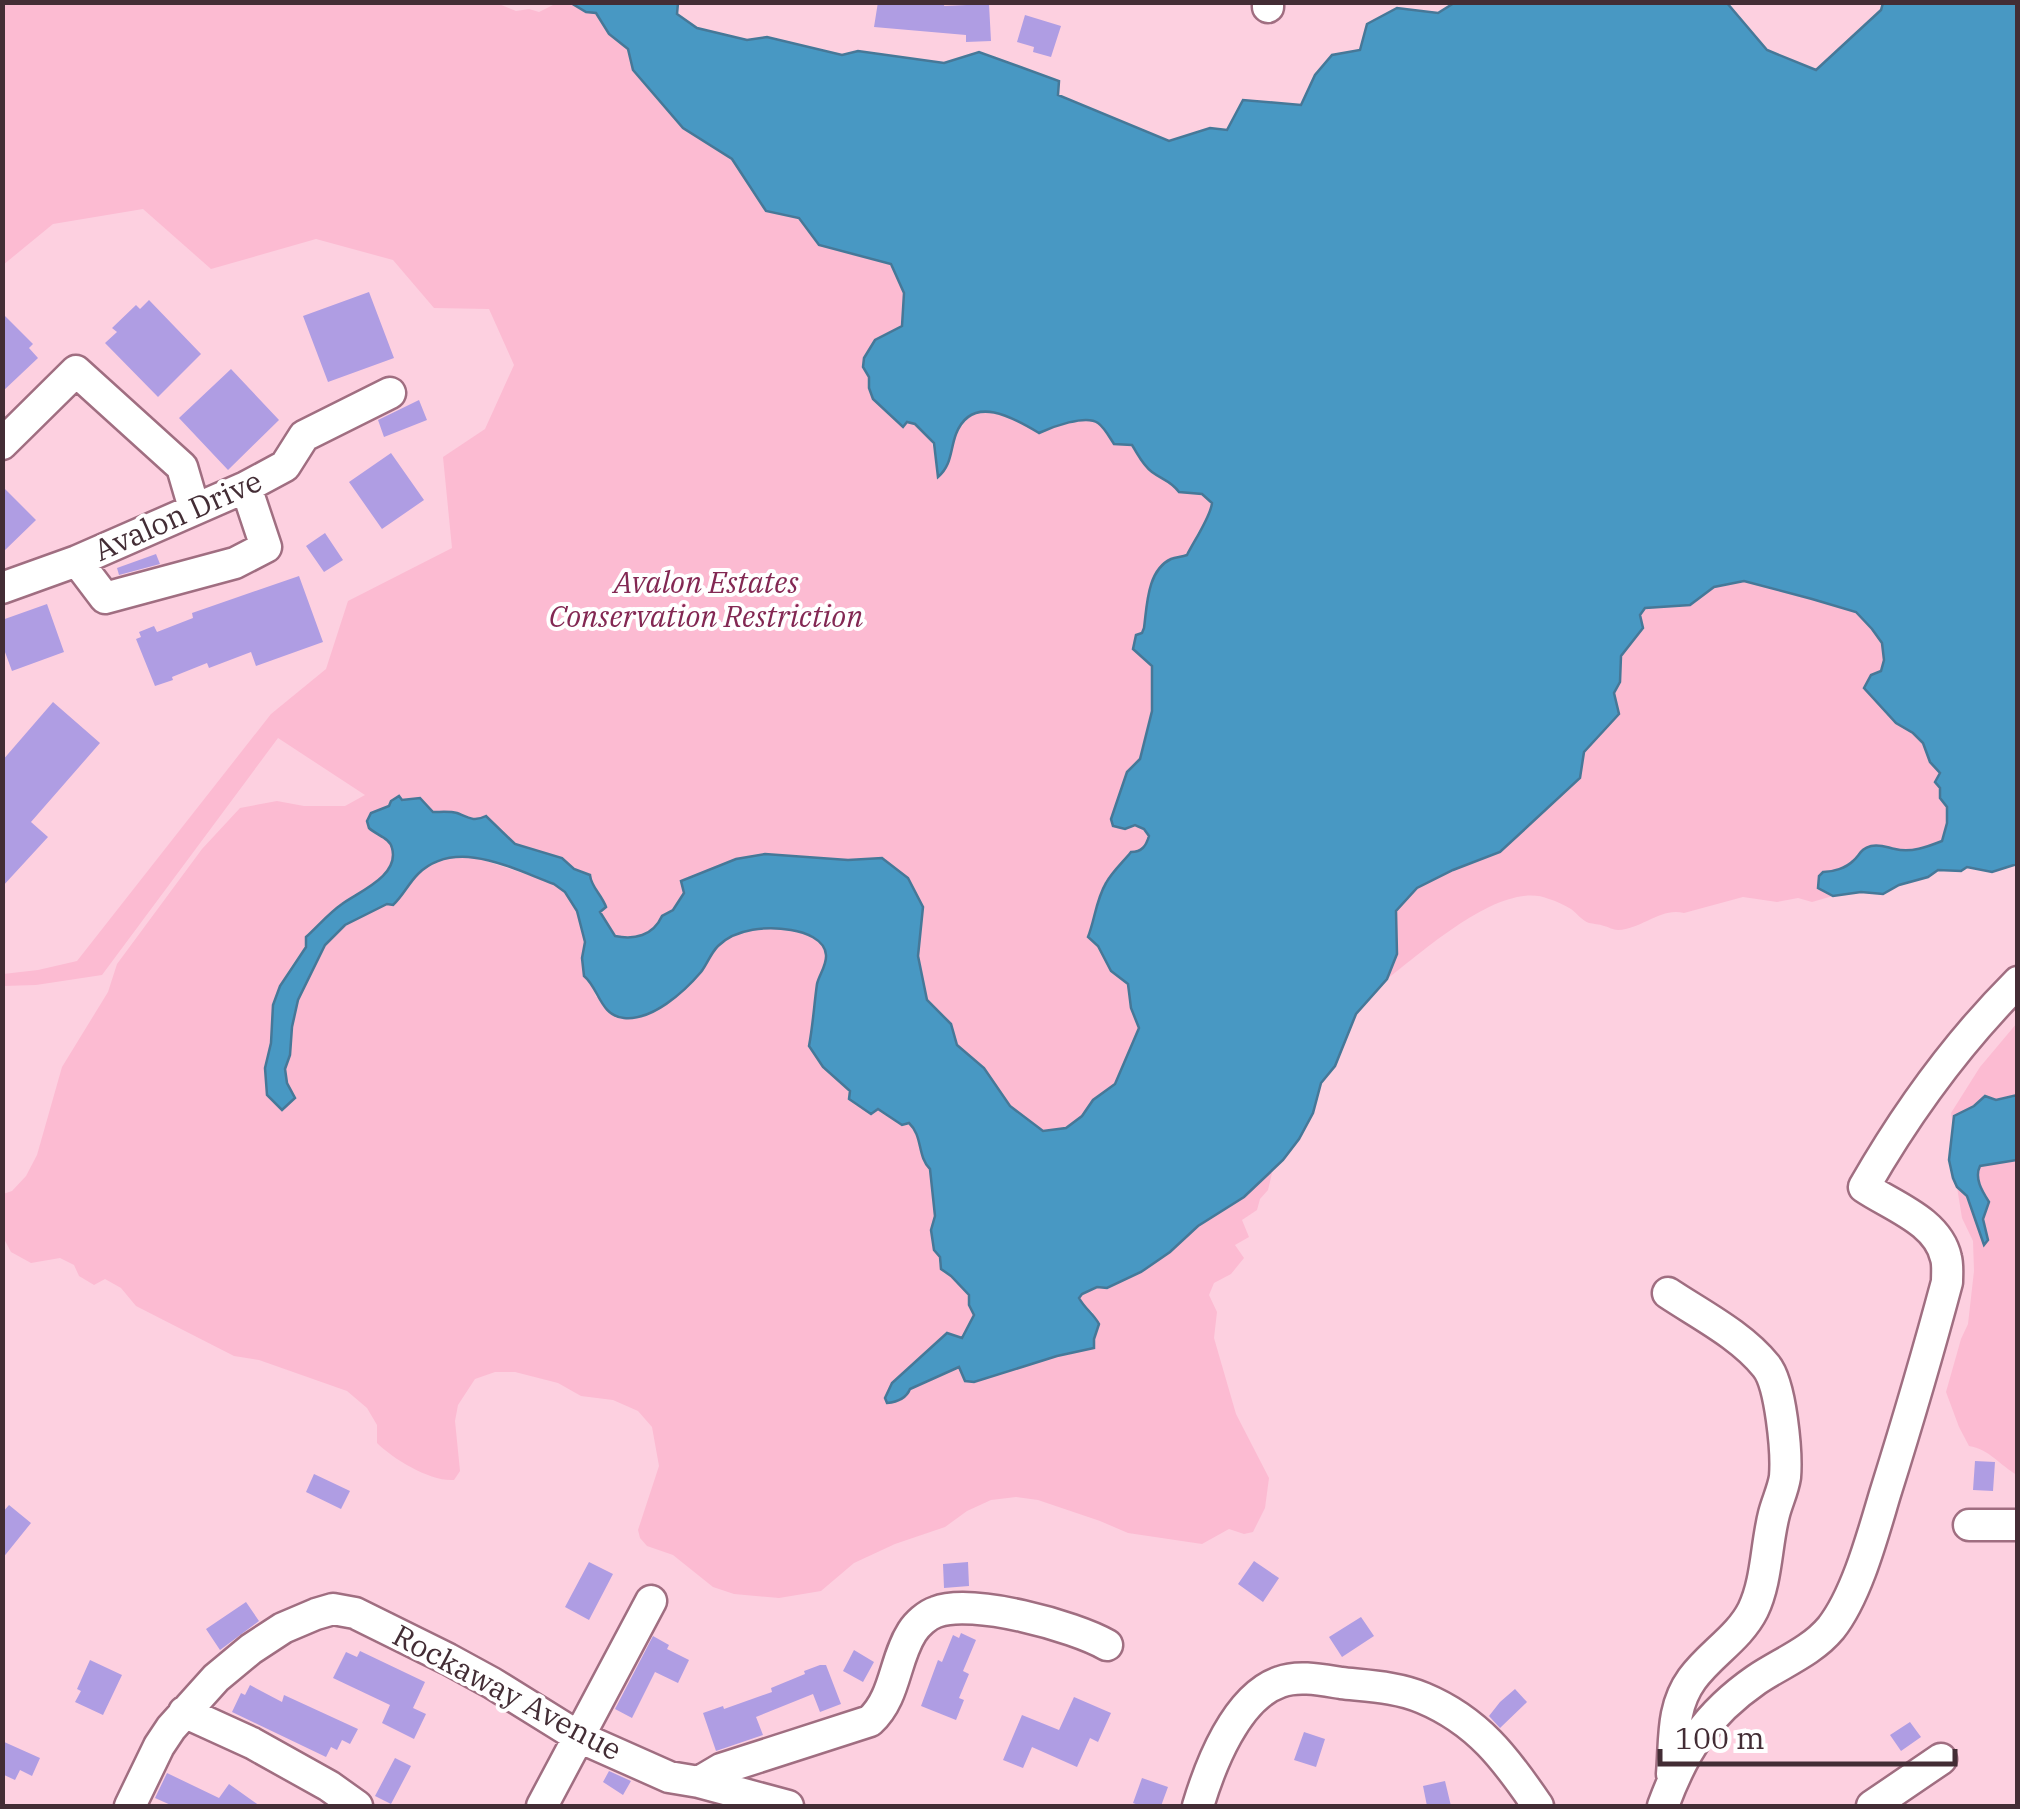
<svg xmlns="http://www.w3.org/2000/svg" width="2020" height="1809" viewBox="0 0 2020 1809" font-family="'IBM Plex Serif',serif">
<style>
.green{fill:#fcbbd2}
.water{fill:#4898c3;stroke:#467898;stroke-width:2.5}
.building{fill:#af9de3}
.lines{fill:none;stroke-linecap:round;stroke-linejoin:round}
.minor-casing{stroke:#a06e81;stroke-width:35}
.minor{stroke:#fff;stroke-width:30}
.labels{text-anchor:middle;stroke-width:8;stroke-linejoin:round;paint-order:stroke}
.street-label{font-size:30px;fill:#432d35;stroke:#fff}
.park-label{font-size:30px;font-style:italic;fill:#832853;stroke:#fff}
</style>
<rect width="100%" height="100%" fill="#fdd0e0"/>
<path class="green" d="M494 2 516 11 529 9 539 12 557 3H571L596 13 609 33 628 49 633 70 682 128 732 159 766 211 799 218 819 245 891 263 905 293 902 326 875 340 863 367 869 377V388L904 426 907 422C937 430 933 453 938 477 965 411 970 393 1039 433 1051 427 1086 414 1098 423 1104 427 1110 438 1114 444L1132 445C1139 456 1142 464 1152 472 1164 480 1170 480 1179 492L1202 494 1212 503 1211 513 1198 532 1187 556 1149 591 1144 628 1134 649 1152 666V711L1140 759 1127 772 1135 825 1144 829 1149 836C1145 854 1112 881 1100 899 1094 909 1093 925 1088 937L1098 946 1111 971 1128 984 1131 1008 1139 1028 1115 1084 1093 1100 1082 1116 1066 1128 1043 1131 1010 1106 984 1068 956 1045 951 1024 927 1000 918 956 923 907 882 859 848 860 765 854 736 859 681 881 684 893 673 910 662 916C653 936 634 940 615 936L600 911 603 907 601 895 581 870 574 869 562 858 515 844 487 816C474 822 469 818 457 813 450 811 440 812 433 812L420 798 389 806 367 821 369 828C378 837 394 840 393 855 390 885 355 890 338 908 316 933 280 973 273 1006 271 1016 273 1027 271 1038 270 1048 267 1058 265 1068L295 1098 287 1083 285 1069 290 1055 292 1027 298 1000 325 945 345 925 404 894 416 876 433 863 450 856 474 857 555 884 565 892 577 911 585 943 582 958 596 997 699 974C707 961 715 946 729 938 750 926 822 920 826 954 827 965 819 974 817 984 814 1004 813 1025 809 1046 835 1083 865 1100 902 1125L909 1123C924 1138 917 1156 930 1168L935 1217 931 1230 940 1257 939 1264 944 1273 951 1276 969 1295V1305L974 1315 961 1338 892 1383 910 1389 959 1367 1057 1356 1094 1348 1093 1312 1084 1307 1079 1298 1082 1294 1097 1287 1108 1288 1141 1272 1170 1252 1198 1226 1244 1197 1273 1169 1268 1190 1260 1199 1257 1210 1242 1220 1249 1237 1235 1245 1244 1258 1231 1274 1214 1283 1209 1295 1217 1312 1214 1338 1236 1414 1269 1478 1265 1508 1253 1532 1244 1534 1229 1529 1202 1544 1128 1533 1100 1521 1038 1500 1016 1497 991 1500 967 1511 945 1527 895 1544 854 1563 821 1591 779 1598 734 1594 713 1587 673 1555 647 1546 640 1538 638 1530 659 1466 652 1427 638 1411 613 1400 581 1396 558 1383 515 1372H495L475 1379 458 1405 455 1421 460 1471 454 1480C431 1482 393 1459 377 1443V1425L367 1408 347 1391 259 1360 234 1356 136 1306 121 1288 105 1279 94 1285 79 1276 74 1265 60 1258 31 1263 11 1252 3 1237V1194L12 1191 26 1176 37 1155 62 1067 108 992 117 964 202 849 240 808 277 801 304 806H345L365 795 278 738 102 975 36 985 3 986V974L38 970 77 961 271 714 326 669 348 601 452 548 443 457 485 429 514 365 489 309 434 308 393 260 316 239 211 269 143 209 53 224 3 265V3Z
M1745 581 1856 612 1872 629 1882 643 1884 660 1883 667 1866 691 1896 723 1913 733 1923 743 1930 762 1940 773 1941 798 1947 807V823L1942 841 1924 849 1896 850 1887 846 1857 854C1853 865 1835 872 1824 872L1818 888 1833 896 1812 902 1798 898 1777 902 1743 897 1684 913C1661 907 1642 929 1618 930 1613 930 1609 927 1604 926 1599 924 1593 924 1589 923 1581 920 1577 913 1571 909 1564 905 1556 901 1549 899 1502 879 1424 951 1387 979L1397 954 1396 911 1417 888 1453 870 1500 852 1580 778 1584 752 1618 714 1614 693 1620 682V656L1643 628 1640 615 1645 608 1690 605 1714 587Z
M2017 1023V1095L1995 1100 1985 1096 1974 1106 1954 1116 1953 1127 1951 1113 1980 1067Z
M2017 1160V1475C2001 1466 1989 1449 1969 1446L1959 1427 1946 1392 1961 1339 1968 1324 1974 1271 1973 1241 1962 1218 1957 1187 1967 1196 1984 1245 1988 1240C1983 1217 1982 1194 1977 1172L1980 1166Z"/>
<path class="water" d="M1454 3H1727L1767 50 1816 70 1881 10 1883 3H2017V864L1992 872 1967 867 1961 871 1938 870 1928 877 1899 885 1883 894 1861 892 1833 896 1818 888 1819 876 1823 872C1833 872 1846 868 1853 861 1860 855 1860 849 1871 846 1880 844 1886 847 1895 849 1911 853 1927 847 1942 841L1947 823V807L1940 798V788L1935 782 1940 773 1930 762 1923 743 1913 733 1896 723 1864 688 1871 675 1881 671 1884 660 1882 643 1872 629 1856 612 1812 599 1744 581 1714 587 1690 605 1645 608 1640 615 1643 628 1621 656 1620 682 1614 693 1619 714 1584 752 1580 778 1500 852 1453 870 1417 888 1396 911 1397 954 1387 979 1356 1014 1335 1066 1321 1083 1313 1113 1299 1139 1283 1160 1244 1197 1198 1226 1170 1252 1141 1272 1107 1288 1097 1287 1082 1294 1079 1298C1085 1309 1093 1313 1099 1324L1094 1339V1348L1057 1356 974 1382 965 1381 959 1367 910 1389C906 1399 897 1402 887 1403L885 1398 892 1383 947 1333 962 1338 974 1315 969 1305V1295L951 1276 941 1269 940 1257 934 1250 931 1230 935 1216 930 1169C917 1156 923 1136 909 1123L902 1125 878 1109 871 1114 849 1099 850 1091 823 1067 809 1046C813 1025 814 1005 817 984 819 975 827 965 826 955 825 939 804 932 791 930 768 926 736 928 718 946 711 953 707 964 701 972 684 992 652 1021 624 1018 600 1016 599 988 584 976L582 958 585 942 577 911 565 892 554 884C513 869 456 837 418 874 408 884 403 896 393 905L387 904 345 925 325 945 298 1000 292 1027 290 1055 285 1069 287 1083 295 1098 282 1110 267 1095 265 1068 271 1043 273 1005 280 986 306 947V937C318 926 329 913 342 904 358 892 400 876 392 848 390 838 376 835 369 828L367 821 371 813 389 806 391 801 399 796 402 800 420 798 433 812C441 812 450 811 457 813 469 818 474 822 486 816L515 844 562 858 574 869 590 875C591 887 602 895 606 907L600 912 615 936C634 940 653 936 662 916L673 910 684 893 681 881 736 859 765 854 848 860 882 858 908 878 923 907 918 956 927 1000 951 1024 957 1045 984 1068 1010 1106 1043 1131 1066 1128 1082 1116 1093 1100 1115 1084 1139 1028 1131 1008 1128 984 1111 971 1098 946 1088 937C1095 919 1096 900 1106 883 1112 872 1123 862 1131 852 1142 852 1146 846 1149 836L1144 829 1135 825 1125 829 1113 826 1111 819 1127 772 1140 759 1152 711V666L1133 649 1136 635 1142 633 1144 628C1147 606 1147 570 1171 559 1176 557 1182 557 1187 555 1194 541 1211 516 1212 503L1202 494 1179 492C1170 480 1164 481 1152 472 1142 464 1139 456 1132 445L1114 444C1110 438 1104 427 1098 423 1086 414 1052 427 1039 433 1014 418 972 393 956 434 950 450 952 465 938 477L934 443 915 424 907 422 903 427 873 399 869 388V377L863 367 864 358 875 340 902 326 904 293 891 264 819 245 799 218 766 211 732 159 683 128 633 70 628 49 609 34 596 13 586 12 571 3H678L677 14 697 28 747 40 767 37 842 55 858 51 944 63 979 52 1059 81 1058 95 1169 141 1210 128 1227 130 1243 100 1301 105 1315 75 1332 55 1360 50 1367 24 1397 8 1438 13Z
M2017 1095V1160L1980 1166C1974 1178 1982 1191 1989 1202L1983 1219 1988 1240 1984 1245 1967 1196 1957 1187 1953 1178 1949 1160 1954 1116 1974 1106 1985 1096 1996 1100Z"/>
<path class="building" d="M878 2H945L944 6 989 4 991 41 966 42V35L874 27Z
M1025 15 1061 26 1051 57 1033 52 1034 47 1017 42Z
M369 292 394 358 328 382 303 316Z
M149 300 201 354 158 397 105 343 117 332 112 328 136 305 140 309Z
M2 313 33 344 29 348 38 358 2 392Z
M231 369 279 420 228 470 179 418Z
M419 400 427 420 384 437 378 420Z
M391 453 424 500 382 529 349 482Z
M2 486 36 520 2 553Z
M325 533 343 560 324 572 306 546Z
M156 554 160 564 119 575 117 568Z
M299 576 323 642 256 666 251 652 209 668 207 663 172 677 173 680 155 686 136 639 141 637 139 632 154 626 157 632 193 618 192 613Z
M47 604 64 652 12 671 2 644V620Z
M53 702 100 743 31 822 48 837 2 887V761Z
M1975 1461 1995 1462 1993 1491 1973 1490Z
M314 1474 350 1491 341 1509 306 1492Z
M9 1505 31 1523 2 1559V1513Z
M1254 1561 1279 1578 1263 1602 1238 1584Z
M589 1562 613 1574 589 1620 565 1607Z
M968 1562 969 1586 944 1588 943 1564Z
M246 1602 259 1621 220 1650 206 1629Z
M1361 1617 1374 1636 1342 1657 1329 1637Z
M961 1633 976 1640 963 1671 969 1674 959 1698 964 1700 956 1720 921 1706 938 1660 942 1662 953 1635 959 1638Z
M653 1636 669 1645 667 1649 689 1660 678 1683 655 1672 632 1718 615 1709Z
M854 1650 874 1662 863 1682 843 1671Z
M360 1651 425 1682 413 1708 426 1714 414 1739 382 1723 390 1705 333 1678 346 1652 357 1657Z
M90 1660 122 1675 103 1715 75 1702 81 1691 77 1689Z
M820 1665H826L841 1704 820 1712 813 1694 756 1717 763 1735 716 1751 703 1713 723 1706 724 1709 772 1692 771 1688 805 1674 804 1671Z
M250 1685 282 1702 284 1695 358 1729 350 1744 342 1740 337 1750 331 1747 326 1757 232 1712 241 1693 245 1695Z
M1515 1689 1527 1702 1500 1728 1489 1716 1500 1702Z
M1074 1697 1111 1713 1098 1742 1090 1738 1077 1767 1032 1747 1023 1768 1003 1760 1022 1715 1059 1730Z
M1910 1722 1921 1737 1901 1751 1890 1735Z
M1304 1732 1325 1739 1316 1767 1294 1760Z
M2 1741 40 1758 32 1776 20 1770 15 1780 2 1774Z
M395 1758 411 1766 391 1804 375 1796Z
M609 1771 631 1781 623 1795 603 1782Z
M167 1773 219 1798 229 1784 260 1806H173L155 1798Z
M1142 1778 1168 1787 1161 1806H1141L1133 1803Z
M1445 1781 1451 1806H1427L1423 1786Z"/>
<g class="lines">
<g class="minor-casing">
<path id="minor" d="M1268 7V2
M2 444 76 371 182 467 194 508
M77 561 105 598 235 563 266 547 246 487
M2 588 77 561 246 487 285 466 304 436 390 393
M1668 1293C1701 1315 1741 1335 1766 1366 1781 1384 1787 1453 1785 1477 1783 1490 1777 1502 1774 1514 1766 1545 1767 1581 1753 1610 1739 1638 1710 1654 1692 1679 1671 1708 1675 1740 1672 1774
M1969 1525H2018
M184 1712 252 1743 329 1786 357 1806
M699 1782 721 1769 870 1721C896 1697 894 1660 912 1632 917 1624 927 1615 936 1612 972 1598 1074 1626 1107 1645
M130 1806 159 1746 171 1728 216 1678 251 1649 283 1628 316 1614 333 1609 355 1613 448 1659 492 1683 579 1737 669 1777 699 1782 788 1806
M542 1806 651 1601
M1198 1806C1210 1766 1236 1697 1280 1682 1298 1675 1322 1680 1341 1683 1368 1686 1398 1687 1423 1698 1478 1721 1506 1759 1538 1806
M1663 1806C1683 1751 1707 1714 1756 1680 1781 1663 1811 1652 1831 1628 1857 1595 1873 1534 1885 1494 1907 1424 1928 1353 1947 1282 1947 1274 1948 1265 1946 1258 1938 1221 1892 1206 1864 1187 1907 1112 1957 1043 2018 982
M1872 1806 1941 1759"/>
</g>
<use href="#minor" class="minor"/>
</g>
<g class="labels">
<g class="street-label">
<text transform="translate(178 516) rotate(-24)" y="10">Avalon Drive</text>
<text transform="translate(507 1693) rotate(28)" y="10">Rockaway Avenue</text>
</g>
<g class="park-label">
<text x="706" y="593">Avalon Estates<tspan x="706" dy="34">Conservation Restriction</tspan></text>
</g>
</g>
<rect width="2020" height="1809" fill="none" stroke="#432d35" stroke-width="10"/>
<path d="M1660 1749v15h295v-15" fill="none" stroke="#432d35" stroke-width="5"/>
<text x="1675" y="1749" font-size="30" fill="#432d35" stroke="#ffffff" stroke-width="8" paint-order="stroke">100 m</text>
</svg>
